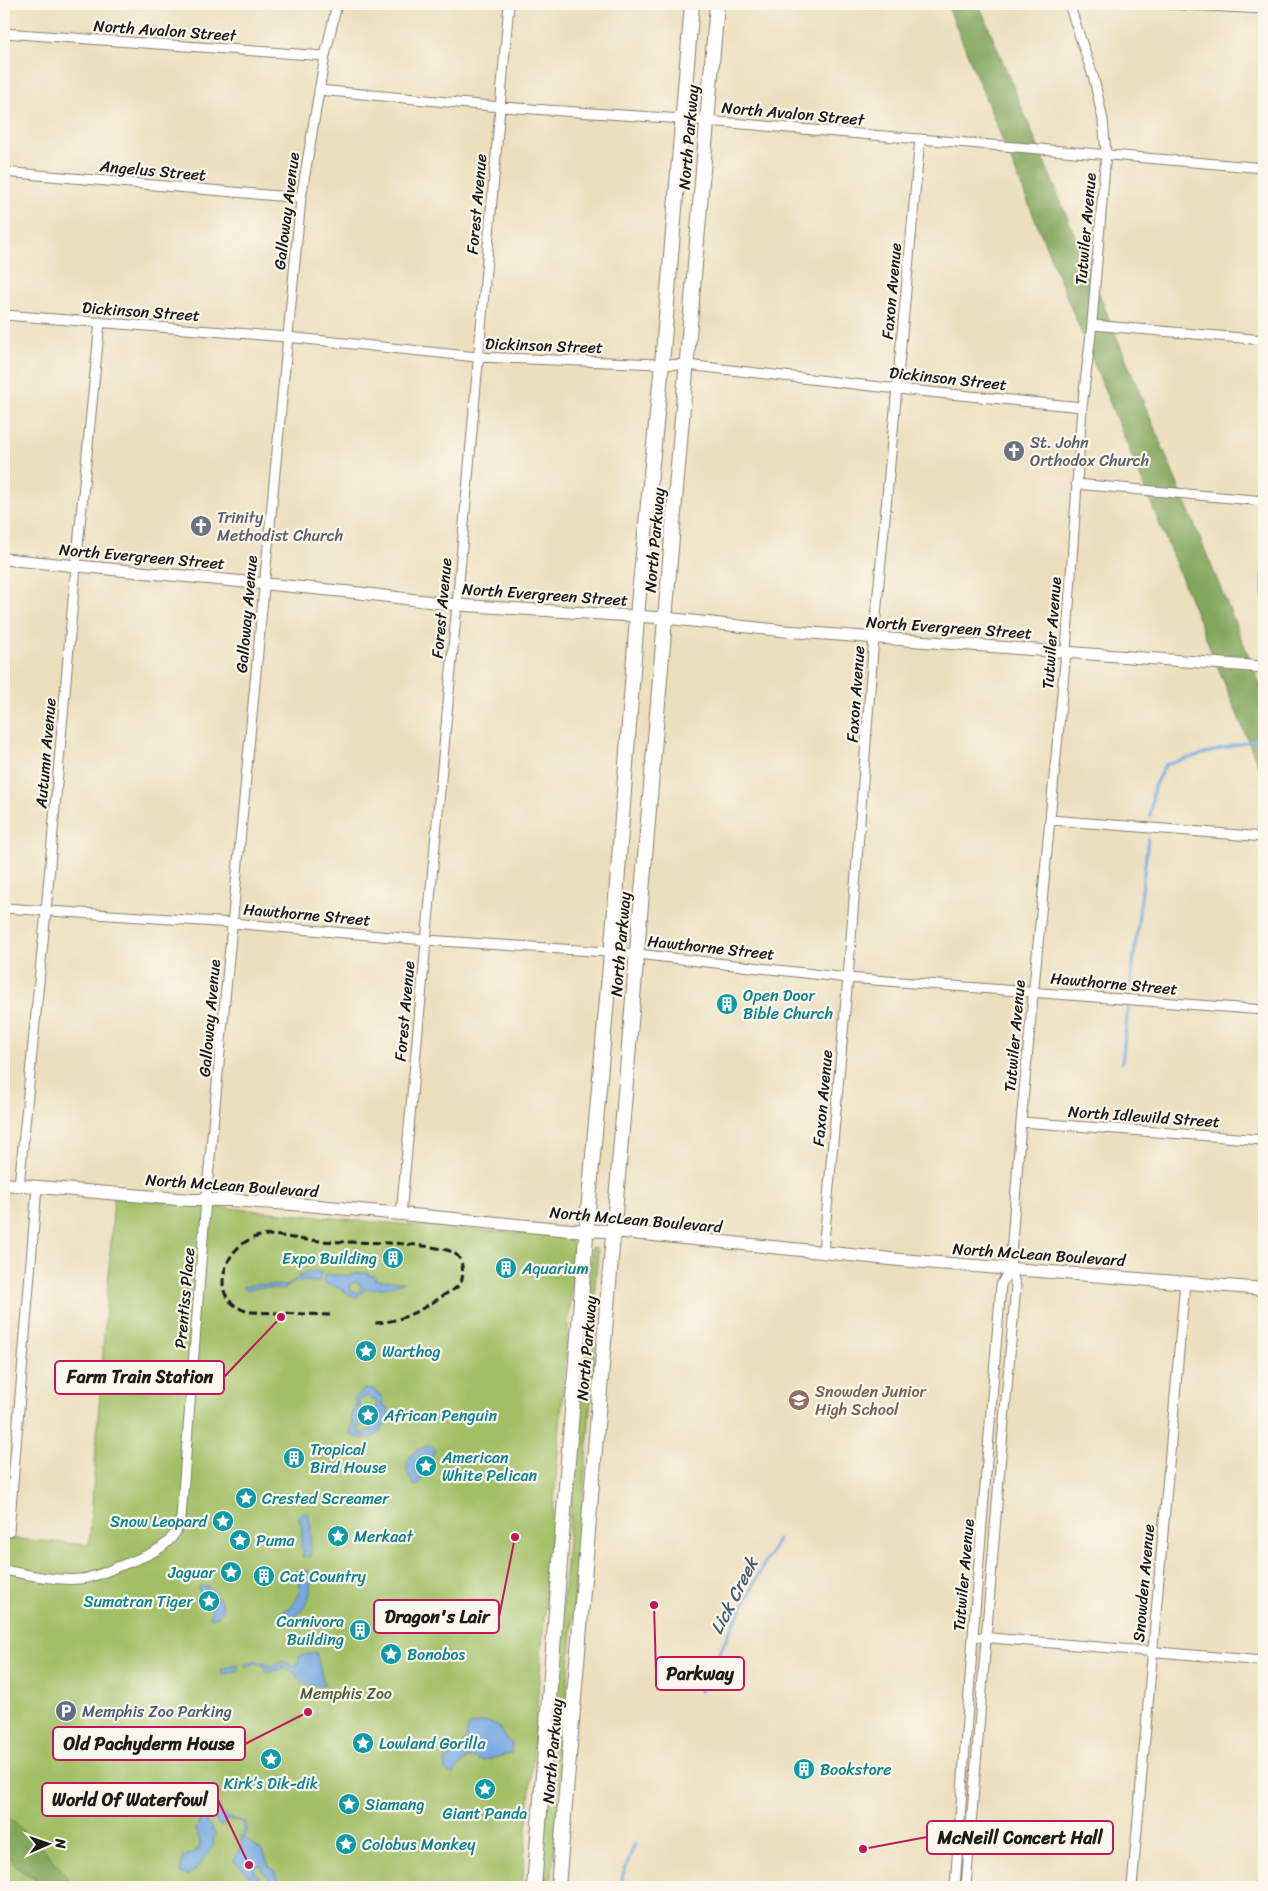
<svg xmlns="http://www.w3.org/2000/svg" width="1268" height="1891" viewBox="0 0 1268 1891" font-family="Sriracha,sans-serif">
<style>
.green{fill:#a3bf66;stroke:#606e41}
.forest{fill:#82a65b;stroke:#4f613c}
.water{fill:#77a8e2;stroke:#4a627f;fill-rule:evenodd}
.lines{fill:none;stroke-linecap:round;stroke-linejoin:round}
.stream{stroke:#77a8e2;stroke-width:3}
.minor-casing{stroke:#847e6d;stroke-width:11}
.tertiary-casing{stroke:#847e6d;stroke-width:13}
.secondary-casing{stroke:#847e6d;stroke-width:14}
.primary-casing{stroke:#847e6d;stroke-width:16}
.minor{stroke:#fff;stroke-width:9}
.tertiary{stroke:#fff;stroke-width:11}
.secondary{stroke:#fff;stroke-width:12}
.primary{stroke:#fff;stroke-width:14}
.rail{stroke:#1c1c1c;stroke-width:3;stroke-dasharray:8 4;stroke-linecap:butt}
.labels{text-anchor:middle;stroke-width:4.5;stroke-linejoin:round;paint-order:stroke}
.street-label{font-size:16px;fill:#1c1c1c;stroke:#fbf7ec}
.worship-label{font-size:16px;fill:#5b616d;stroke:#fbf7ec;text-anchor:start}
.culture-label{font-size:16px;fill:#0d838f;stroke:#fbf7ec;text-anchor:start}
.education-label{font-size:16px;fill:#785e54;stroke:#fbf7ec;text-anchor:start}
.park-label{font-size:16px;fill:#525d3a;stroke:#fbf7ec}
.service-label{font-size:16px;fill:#4e5e75;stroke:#fbf7ec;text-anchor:start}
.water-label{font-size:18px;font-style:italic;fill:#455b75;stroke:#fbf7ec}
.leader{fill:none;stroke:#c2185b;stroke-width:2}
.callout-dot{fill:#c2185b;stroke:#fbf7ec;stroke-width:2}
.callout{fill:#fbf7ec;stroke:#c2185b;stroke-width:2}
.callout-label{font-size:18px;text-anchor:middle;font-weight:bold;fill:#1c1c1c}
</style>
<rect width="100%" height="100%" fill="#fbf7ec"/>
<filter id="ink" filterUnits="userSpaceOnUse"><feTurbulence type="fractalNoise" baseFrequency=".02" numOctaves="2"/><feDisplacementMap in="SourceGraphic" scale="10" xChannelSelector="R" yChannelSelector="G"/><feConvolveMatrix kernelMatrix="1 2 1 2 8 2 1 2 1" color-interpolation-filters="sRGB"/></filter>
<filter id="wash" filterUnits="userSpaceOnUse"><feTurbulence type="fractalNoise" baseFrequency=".0096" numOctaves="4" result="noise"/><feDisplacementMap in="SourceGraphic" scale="20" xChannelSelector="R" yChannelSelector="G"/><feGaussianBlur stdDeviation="1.12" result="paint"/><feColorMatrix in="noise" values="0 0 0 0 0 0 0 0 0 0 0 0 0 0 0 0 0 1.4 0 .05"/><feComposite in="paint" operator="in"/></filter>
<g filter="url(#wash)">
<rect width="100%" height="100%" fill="#ecdfbe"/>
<path class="green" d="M114 1197 375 1222 552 1236C562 1237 569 1237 575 1246L522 1887H4V1538L89 1545Z
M592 1247 597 1248 598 1252 595 1285 597 1325 551 1887H542L541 1870Z"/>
<path class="forest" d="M947 4H979L1264 693V780Z
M4 1814C30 1836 56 1858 73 1887H36L35 1878 20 1870 4 1851Z"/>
<path class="water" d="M307 1272H321L319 1282C303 1281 296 1278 283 1290L264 1287 245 1290 242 1287 258 1284 285 1286Z
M358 1273H368V1275L375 1276V1280L404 1282 383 1288 365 1289C356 1304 349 1293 339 1288 334 1286 328 1285 323 1283L325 1274 350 1276ZM356 1282 360 1284 362 1288 358 1293 351 1292 350 1284Z
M365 1389 375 1390 376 1393 381 1395 383 1406 387 1407 390 1416 386 1423 381 1427 380 1432C371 1441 362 1439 350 1435L353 1422 350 1418 352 1412 356 1411 354 1399ZM369 1396 371 1400H376L377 1407 375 1413H381V1419L374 1423 373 1429 367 1431 364 1435 357 1430 361 1425 356 1419 361 1412 358 1402 364 1397Z
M430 1446H433L435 1450 419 1485 415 1486C400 1469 406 1449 430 1446Z
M303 1513 308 1514 311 1526 310 1556 302 1557 304 1550 301 1547 302 1527 298 1516Z
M305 1570 309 1572C314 1595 306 1618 281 1620L278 1613 291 1608C299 1598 304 1582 296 1571Z
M199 1586 209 1587 221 1602 223 1610 217 1617 211 1618 210 1613 212 1610 208 1601 200 1595Z
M316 1652 324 1685C314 1687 298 1685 296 1674L286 1667 279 1670 266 1672 264 1666 256 1663 246 1667 245 1664 255 1660 266 1663 268 1666H274L280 1662H286L292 1666 296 1665 299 1662 298 1657Z
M237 1664 239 1670 223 1675 221 1670Z
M484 1722C508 1724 498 1737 512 1743L511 1753 483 1761 475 1758H467L452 1775 446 1771 445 1760C454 1753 463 1748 466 1736 468 1731 467 1729 470 1725Z
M216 1805 219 1807 222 1815 246 1823 248 1829 244 1838 263 1851 270 1868 275 1871 279 1882V1887H269V1877L263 1872 262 1866H256L254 1871 260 1878 259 1883 263 1887H252C255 1876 241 1869 234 1861L235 1857 242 1846 241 1835 245 1831C245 1820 235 1820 226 1820L221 1827 215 1820Z
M203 1806H208L207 1823 215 1833 213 1846 197 1869 188 1875 180 1873 183 1857 199 1849 200 1841 196 1829C201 1822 200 1815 203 1806Z"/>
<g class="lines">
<path class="stream" d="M1264 575 1263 591 1264 598
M1150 816 1154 786 1165 765 1264 737
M1130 991 1148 839
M1122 1063 1128 1008
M700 1691 763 1566 778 1540
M618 1887 635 1844"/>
</g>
</g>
<g filter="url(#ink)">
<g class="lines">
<g class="minor-casing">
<path id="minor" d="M1168 4 1264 9
M4 33 325 56
M319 90 501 107 683 119 1264 168
M4 172 301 198
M4 315 287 337 477 357 687 365 898 389 1082 407
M1092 325 1264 340
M1076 484 1264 501
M1051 820 1264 837
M4 908 232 923 426 940 637 954 848 978 1264 1010
M1021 1122 1264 1140
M19 1186 46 911 76 566 100 322
M401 1215 457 605 509 4
M823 1252 848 978 874 637 920 139
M9 1532 37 1187
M4 1570C29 1575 55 1581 80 1579 93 1578 106 1572 117 1567 143 1557 175 1549 181 1518L206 1200 301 198 325 56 337 4
M980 1637 1264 1661
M955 1887 973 1636 1001 1285 1010 1268 1021 1122 1066 652 1082 407 1091 334 1106 153 1103 120 1094 79 1069 4
M966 1887 1001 1455 1016 1286 1010 1268
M1132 1887 1185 1282"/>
</g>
<g class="tertiary-casing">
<path id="tertiary" d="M4 559 360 593 457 605 665 618 785 631 1264 667"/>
</g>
<g class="secondary-casing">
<path id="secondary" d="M4 1184 190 1200H230L307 1205 570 1230 614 1231 900 1260 1264 1289"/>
</g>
<g class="primary-casing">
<path id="primary" d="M534 1887 588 1211 616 898 638 604 662 364 692 4
M558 1887 717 4"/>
</g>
<use href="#minor" class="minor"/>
<use href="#tertiary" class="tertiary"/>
<use href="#secondary" class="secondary"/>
<use href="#primary" class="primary"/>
<path class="rail" d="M330 1315 249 1312C235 1308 223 1299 223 1283 223 1263 236 1243 256 1237 273 1232 291 1239 308 1240 351 1244 394 1240 437 1248 449 1250 460 1252 462 1266 463 1271 463 1280 460 1284 456 1289 449 1292 444 1295 422 1310 399 1323 372 1323"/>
</g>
</g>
<defs>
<g id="church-disc" transform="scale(1.125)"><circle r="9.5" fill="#6b7280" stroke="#fbf7ec"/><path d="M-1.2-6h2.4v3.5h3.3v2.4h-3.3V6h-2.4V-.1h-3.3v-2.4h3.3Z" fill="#fff"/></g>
<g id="building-disc" transform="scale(1.125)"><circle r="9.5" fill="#0f9aa8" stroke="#fbf7ec"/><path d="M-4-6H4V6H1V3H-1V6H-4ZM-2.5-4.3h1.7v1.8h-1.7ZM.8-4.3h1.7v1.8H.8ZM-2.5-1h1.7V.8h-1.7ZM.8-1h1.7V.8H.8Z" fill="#fff"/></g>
<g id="sight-disc" transform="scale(1.125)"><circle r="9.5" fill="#0f9aa8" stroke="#fbf7ec"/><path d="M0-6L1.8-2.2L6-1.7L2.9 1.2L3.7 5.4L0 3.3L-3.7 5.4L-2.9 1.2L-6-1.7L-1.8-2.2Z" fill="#fff"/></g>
<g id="school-disc" transform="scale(1.125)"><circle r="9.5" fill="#8d6e63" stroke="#fbf7ec"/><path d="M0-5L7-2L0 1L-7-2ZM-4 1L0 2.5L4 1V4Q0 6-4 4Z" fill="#fff"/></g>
<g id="parking-disc" transform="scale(1.125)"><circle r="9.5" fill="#5c6f8a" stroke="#fbf7ec"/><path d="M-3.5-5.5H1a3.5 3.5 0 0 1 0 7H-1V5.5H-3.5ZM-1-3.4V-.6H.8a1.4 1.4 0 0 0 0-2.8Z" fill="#fff"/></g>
</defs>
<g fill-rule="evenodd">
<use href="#church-disc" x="1014" y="451"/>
<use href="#church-disc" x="201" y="526"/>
<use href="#building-disc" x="727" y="1004"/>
<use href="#building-disc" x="393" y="1258"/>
<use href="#building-disc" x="506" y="1268"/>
<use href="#sight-disc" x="366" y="1351"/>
<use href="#school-disc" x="799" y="1400"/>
<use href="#sight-disc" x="368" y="1415"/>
<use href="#building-disc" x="294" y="1458"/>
<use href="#sight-disc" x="426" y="1466"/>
<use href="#sight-disc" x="246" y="1498"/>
<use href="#sight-disc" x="223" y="1521"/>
<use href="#sight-disc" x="338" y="1536"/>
<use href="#sight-disc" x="240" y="1540"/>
<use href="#sight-disc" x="231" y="1572"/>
<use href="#building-disc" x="264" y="1576"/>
<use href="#sight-disc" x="209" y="1601"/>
<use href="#building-disc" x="360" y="1630"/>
<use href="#sight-disc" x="391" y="1654"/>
<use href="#parking-disc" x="66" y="1711"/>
<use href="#sight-disc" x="363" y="1743"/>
<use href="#sight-disc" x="271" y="1759"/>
<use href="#building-disc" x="804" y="1769"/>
<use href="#sight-disc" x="485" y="1789"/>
<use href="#sight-disc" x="349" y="1804"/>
<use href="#sight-disc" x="346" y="1844"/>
</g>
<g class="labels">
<g class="street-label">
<text transform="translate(165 30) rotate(4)" y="6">North Avalon Street</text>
<text transform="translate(793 113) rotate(5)" y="6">North Avalon Street</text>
<text transform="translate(688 137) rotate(-85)" y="6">North Parkway</text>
<text transform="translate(153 170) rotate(5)" y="6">Angelus Street</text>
<text transform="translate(476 204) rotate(-85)" y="6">Forest Avenue</text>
<text transform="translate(286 211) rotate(-83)" y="6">Galloway Avenue</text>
<text transform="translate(1085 229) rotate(-85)" y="6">Tutwiler Avenue</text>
<text transform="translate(891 291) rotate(-85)" y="6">Faxon Avenue</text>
<text transform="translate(141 311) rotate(4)" y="6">Dickinson Street</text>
<text transform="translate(544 345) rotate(2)" y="6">Dickinson Street</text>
<text transform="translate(948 378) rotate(6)" y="6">Dickinson Street</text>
<text transform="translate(654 540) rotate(-85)" y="6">North Parkway</text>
<text transform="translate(142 556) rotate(5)" y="6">North Evergreen Street</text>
<text transform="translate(545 594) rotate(4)" y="6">North Evergreen Street</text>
<text transform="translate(441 608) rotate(-85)" y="6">Forest Avenue</text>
<text transform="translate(246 614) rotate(-85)" y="6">Galloway Avenue</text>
<text transform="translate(949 627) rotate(4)" y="6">North Evergreen Street</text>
<text transform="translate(1051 633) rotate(-86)" y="6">Tutwiler Avenue</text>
<text transform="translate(855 694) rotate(-86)" y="6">Faxon Avenue</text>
<text transform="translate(45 753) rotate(-85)" y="6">Autumn Avenue</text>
<text transform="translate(307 914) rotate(5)" y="6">Hawthorne Street</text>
<text transform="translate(620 944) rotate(-85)" y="6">North Parkway</text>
<text transform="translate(711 947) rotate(6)" y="6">Hawthorne Street</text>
<text transform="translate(1114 983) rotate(5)" y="6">Hawthorne Street</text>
<text transform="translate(404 1011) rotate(-85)" y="6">Forest Avenue</text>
<text transform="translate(209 1018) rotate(-85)" y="6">Galloway Avenue</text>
<text transform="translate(1014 1036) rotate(-85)" y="6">Tutwiler Avenue</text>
<text transform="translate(822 1098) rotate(-85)" y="6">Faxon Avenue</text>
<text transform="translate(1144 1116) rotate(4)" y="6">North Idlewild Street</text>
<text transform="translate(232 1185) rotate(4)" y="6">North McLean Boulevard</text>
<text transform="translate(636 1219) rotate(5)" y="6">North McLean Boulevard</text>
<text transform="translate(1039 1254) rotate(4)" y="6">North McLean Boulevard</text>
<text transform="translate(184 1298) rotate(-85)" y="6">Prentiss Place</text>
<text transform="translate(586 1348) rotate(-85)" y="6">North Parkway</text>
<text transform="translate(963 1575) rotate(-85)" y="6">Tutwiler Avenue</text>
<text transform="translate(1143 1583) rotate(-85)" y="6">Snowden Avenue</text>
<text transform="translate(552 1751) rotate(-85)" y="6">North Parkway</text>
</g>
<g class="worship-label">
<text x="1030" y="448">St. John<tspan x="1030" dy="18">Orthodox Church</tspan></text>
<text x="217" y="523">Trinity<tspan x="217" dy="18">Methodist Church</tspan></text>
</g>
<g class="culture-label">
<text x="743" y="1001">Open Door<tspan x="743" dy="18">Bible Church</tspan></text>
<text x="377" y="1264" text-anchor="end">Expo Building</text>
<text x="522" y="1274">Aquarium</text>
<text x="382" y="1357">Warthog</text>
<text x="384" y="1421">African Penguin</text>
<text x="310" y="1455">Tropical<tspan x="310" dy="18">Bird House</tspan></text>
<text x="442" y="1463">American<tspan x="442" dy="18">White Pelican</tspan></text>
<text x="262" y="1504">Crested Screamer</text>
<text x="207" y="1527" text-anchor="end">Snow Leopard</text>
<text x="354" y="1542">Merkaat</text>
<text x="256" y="1546">Puma</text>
<text x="215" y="1578" text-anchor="end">Jaguar</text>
<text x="280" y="1582">Cat Country</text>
<text x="193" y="1607" text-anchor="end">Sumatran Tiger</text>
<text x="344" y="1627" text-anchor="end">Carnivora<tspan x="344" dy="18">Building</tspan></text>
<text x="407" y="1660">Bonobos</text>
<text x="379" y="1749">Lowland Gorilla</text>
<text x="820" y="1775">Bookstore</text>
<text x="271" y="1789" text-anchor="middle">Kirk’s Dik-dik</text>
<text x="365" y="1810">Siamang</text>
<text x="485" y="1819" text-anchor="middle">Giant Panda</text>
<text x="362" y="1850">Colobus Monkey</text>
</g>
<g class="education-label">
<text x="815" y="1397">Snowden Junior<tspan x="815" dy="18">High School</tspan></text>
</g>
<g class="park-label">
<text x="346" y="1699">Memphis Zoo</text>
</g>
<g class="service-label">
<text x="82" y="1717">Memphis Zoo Parking</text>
</g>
<g class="water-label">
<text transform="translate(734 1596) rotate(-63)" y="6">Lick Creek</text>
</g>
</g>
<path class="leader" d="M281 1317L224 1377M515 1537L499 1617M654 1605L656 1673M308 1712L245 1744M249 1865L218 1800M863 1849L927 1837"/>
<g class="callout-dot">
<circle cx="281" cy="1317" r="5"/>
<circle cx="515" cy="1537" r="5"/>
<circle cx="654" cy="1605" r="5"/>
<circle cx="308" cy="1712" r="5"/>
<circle cx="249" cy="1865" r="5"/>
<circle cx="863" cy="1849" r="5"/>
</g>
<g class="callout">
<rect x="55" y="1361" width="169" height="33" rx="5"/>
<rect x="374" y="1600" width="125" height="33" rx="5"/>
<rect x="656" y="1657" width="88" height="33" rx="5"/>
<rect x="53" y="1727" width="192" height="33" rx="5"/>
<rect x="42" y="1783" width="176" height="33" rx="5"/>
<rect x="927" y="1821" width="186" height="33" rx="5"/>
</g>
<g class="callout-label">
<text x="140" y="1383">Farm Train Station</text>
<text x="437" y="1623">Dragon's Lair</text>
<text x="700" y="1680">Parkway</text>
<text x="149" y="1750">Old Pachyderm House</text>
<text x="130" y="1806">World Of Waterfowl</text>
<text x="1020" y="1844">McNeill Concert Hall</text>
</g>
<rect width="1268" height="1891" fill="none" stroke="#fbf7ec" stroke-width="20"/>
<g transform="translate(48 1844) rotate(88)" stroke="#fbf7ec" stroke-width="4" paint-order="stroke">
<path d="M0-4L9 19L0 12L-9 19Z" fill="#1c1c1c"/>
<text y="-8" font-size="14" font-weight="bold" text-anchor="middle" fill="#1c1c1c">N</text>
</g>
</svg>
